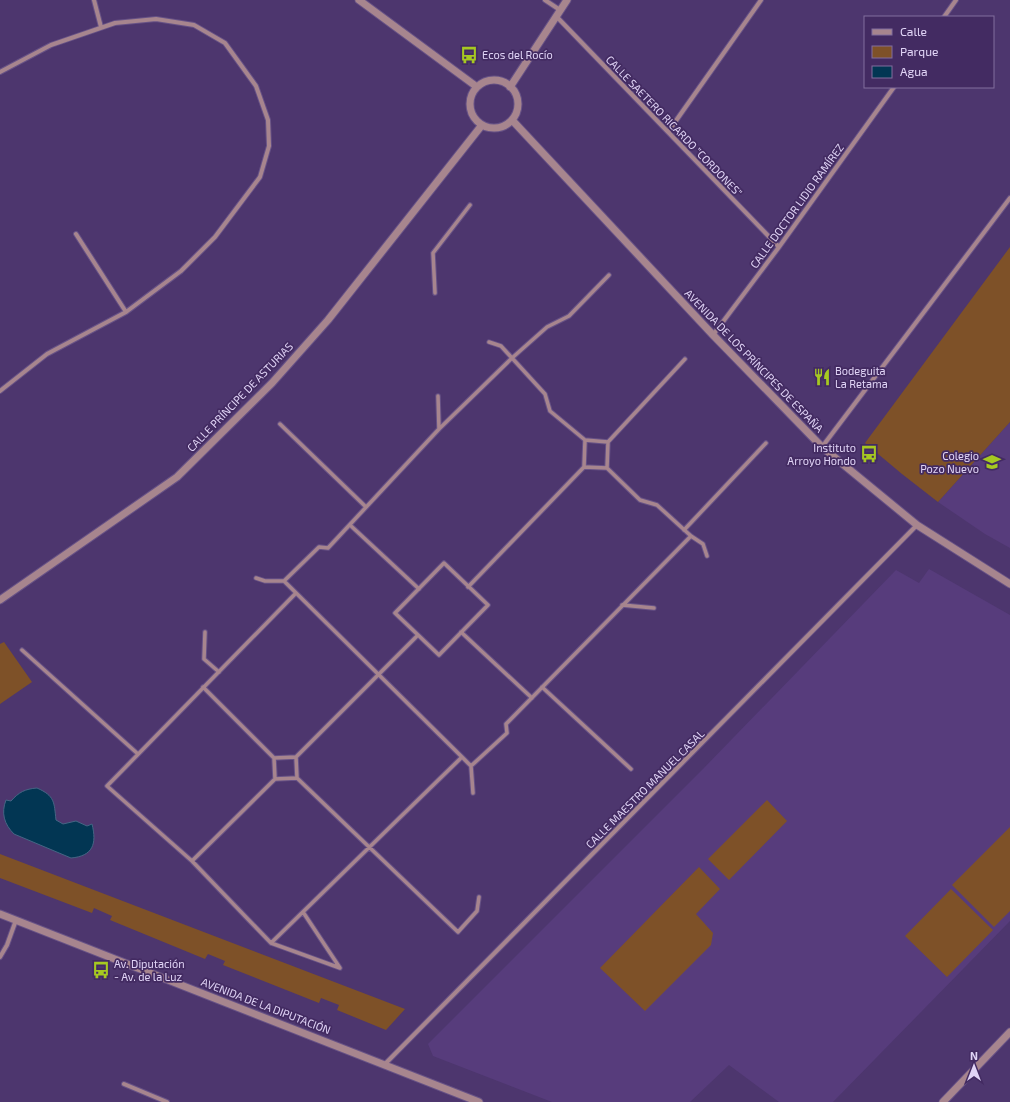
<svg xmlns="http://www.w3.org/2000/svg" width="1010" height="1102" viewBox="0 0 1010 1102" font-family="'Exo 2',sans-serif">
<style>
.built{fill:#573c7c}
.green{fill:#7e5128}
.water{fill:#023653;stroke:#456584}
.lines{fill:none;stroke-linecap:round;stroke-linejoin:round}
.pedestrian-casing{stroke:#675286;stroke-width:5.5}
.minor-casing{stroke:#675286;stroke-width:6}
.tertiary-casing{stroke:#675286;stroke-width:9}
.pedestrian{stroke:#a7858e;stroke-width:3.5}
.minor{stroke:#a7858e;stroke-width:4}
.tertiary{stroke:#a7858e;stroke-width:7}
.labels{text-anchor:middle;stroke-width:3.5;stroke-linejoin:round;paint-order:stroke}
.poi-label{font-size:11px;fill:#e0d4f6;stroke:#432b62;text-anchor:start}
.street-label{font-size:11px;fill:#e0d4f6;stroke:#432b62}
</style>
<rect width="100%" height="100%" fill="#4d366e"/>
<path class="built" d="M1010 422V548L985 534 938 502Z
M929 569 1010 615V921L833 1102H779L729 1065 690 1102H552L433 1056 428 1044 703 769 896 570 919 583Z"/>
<path class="green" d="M1010 247V422L938 502 902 474 865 443Z
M4 642 32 682 0 704V644Z
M767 800 787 821 729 880 708 859Z
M1010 827V911L994 927 952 885Z
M0 854 405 1009 386 1030 337 1010 339 1005 321 998 319 1003 223 965 225 961 208 954 205 959 110 920 112 916 94 908 92 913 0 878Z
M699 867 720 889 696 914 713 933 711 945 645 1011 600 968Z
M951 889 993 930 947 977 905 936Z"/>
<path class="water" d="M37 788C55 796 54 802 56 820L63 824 76 821 87 826 92 824C97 844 93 856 71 858L14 834C4 824 1 813 6 800L11 801C19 792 25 789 37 788Z"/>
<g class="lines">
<g class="pedestrian-casing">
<path id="pedestrian" d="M435 293 433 253 470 205
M489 342 501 346 545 394 550 411 585 440
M280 424 366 507
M439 429 512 358 547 327 569 316 609 275
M608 442 685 359
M607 468 640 500 657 505 691 536 703 544 707 556
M350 525 419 589
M684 530 766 443
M444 563 488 605 439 655 395 613Z
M256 578 265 581H284L462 757 471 766 473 793
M284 581 319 547 328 548 439 429 438 396
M468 587 584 467 585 440 608 442 607 468 584 467
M296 593 107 786 192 861 271 943 462 757
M622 605 654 608
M205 632 204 659 219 672
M461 632 532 698
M22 650 138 754
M203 687 274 758
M542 687 631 769
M296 757 418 635
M471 766 507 733 506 724 691 536
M297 778 458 932 477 911 479 897
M192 861 275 779 297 778 296 757 274 758 275 779
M271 943 340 968 303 912"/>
</g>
<g class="minor-casing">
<path id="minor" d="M94 0 101 27
M545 0 560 10
M556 16 779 247
M944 17 956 0
M0 72 51 45 115 23 156 19 194 25 225 43 256 86 268 120 269 146 260 177 215 237 181 271 126 312 47 354 0 391
M668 132 761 0
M76 234 126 312
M713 335 779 247 894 87
M822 447 1010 198
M0 957 7 945 16 920
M385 1064 917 525
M124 1084 167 1102"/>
</g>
<g class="tertiary-casing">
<path id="tertiary" d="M359 0 477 87
M470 104a24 24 0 1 1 48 0a24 24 0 1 1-48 0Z
M510 87 567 0
M512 120 713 335 822 447 917 525 1010 584
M0 600 177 477 272 383 328 320 482 125
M0 914 479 1102
M943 1102 1010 1032"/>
</g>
<use href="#pedestrian" class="pedestrian"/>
<use href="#minor" class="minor"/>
<use href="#tertiary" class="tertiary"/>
</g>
<defs>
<g id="bus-bare" transform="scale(1.38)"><path d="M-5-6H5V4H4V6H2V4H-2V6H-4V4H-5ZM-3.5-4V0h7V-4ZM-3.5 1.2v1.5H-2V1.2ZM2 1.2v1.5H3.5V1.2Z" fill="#a6c821" stroke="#432b62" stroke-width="2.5" paint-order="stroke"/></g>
<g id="restaurant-bare" transform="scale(1.38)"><path d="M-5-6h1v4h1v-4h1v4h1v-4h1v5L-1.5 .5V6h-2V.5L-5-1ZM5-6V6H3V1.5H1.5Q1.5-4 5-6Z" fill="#a6c821" stroke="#432b62" stroke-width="2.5" paint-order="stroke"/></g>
<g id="school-bare" transform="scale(1.38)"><path d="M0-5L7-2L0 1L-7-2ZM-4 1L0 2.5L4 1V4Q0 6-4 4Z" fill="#a6c821" stroke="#432b62" stroke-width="2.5" paint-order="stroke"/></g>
</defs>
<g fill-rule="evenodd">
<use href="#bus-bare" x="469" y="55"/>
<use href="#restaurant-bare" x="822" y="377"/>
<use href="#bus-bare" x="869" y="454"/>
<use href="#school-bare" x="992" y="462"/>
<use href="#bus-bare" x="101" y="970"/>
</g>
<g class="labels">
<g class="poi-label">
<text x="482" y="59">Ecos del Rocío</text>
<text x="835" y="375">Bodeguita<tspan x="835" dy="13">La Retama</tspan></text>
<text x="856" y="452" text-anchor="end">Instituto<tspan x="856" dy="13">Arroyo Hondo</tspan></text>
<text x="979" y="460" text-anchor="end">Colegio<tspan x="979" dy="13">Pozo Nuevo</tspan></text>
<text x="114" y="968">Av. Diputación<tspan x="114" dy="13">- Av. de la Luz</tspan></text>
</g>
<g class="street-label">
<text transform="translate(674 126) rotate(46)" y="4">CALLE SAETERO RICARDO "CORDONES"</text>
<text transform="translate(797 206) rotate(-54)" y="4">CALLE DOCTOR LIDIO RAMÍREZ</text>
<text transform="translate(754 361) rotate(46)" y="4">AVENIDA DE LOS PRÍNCIPES DE ESPAÑA</text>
<text transform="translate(240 397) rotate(-46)" y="4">CALLE PRÍNCIPE DE ASTURIAS</text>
<text transform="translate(645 789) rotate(-45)" y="4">CALLE MAESTRO MANUEL CASAL</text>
<text transform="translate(266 1006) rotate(21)" y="4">AVENIDA DE LA DIPUTACIÓN</text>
</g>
</g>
<rect x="864" y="16" width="130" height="72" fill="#432b62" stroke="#826f9d"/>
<rect x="872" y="29" width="20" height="6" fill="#a7858e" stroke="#826f9d"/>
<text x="900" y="36" font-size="12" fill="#e0d4f6">Calle</text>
<rect x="872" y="46" width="20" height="12" fill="#7e5128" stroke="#826f9d"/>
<text x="900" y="56" font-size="12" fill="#e0d4f6">Parque</text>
<rect x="872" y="66" width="20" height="12" fill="#023653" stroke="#826f9d"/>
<text x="900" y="76" font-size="12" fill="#e0d4f6">Agua</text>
<g transform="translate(974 1066)" stroke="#432b62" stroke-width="3" paint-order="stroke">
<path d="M0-3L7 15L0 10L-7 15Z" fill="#e0d4f6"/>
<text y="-6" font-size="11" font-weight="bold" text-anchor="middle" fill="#e0d4f6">N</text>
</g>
</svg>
